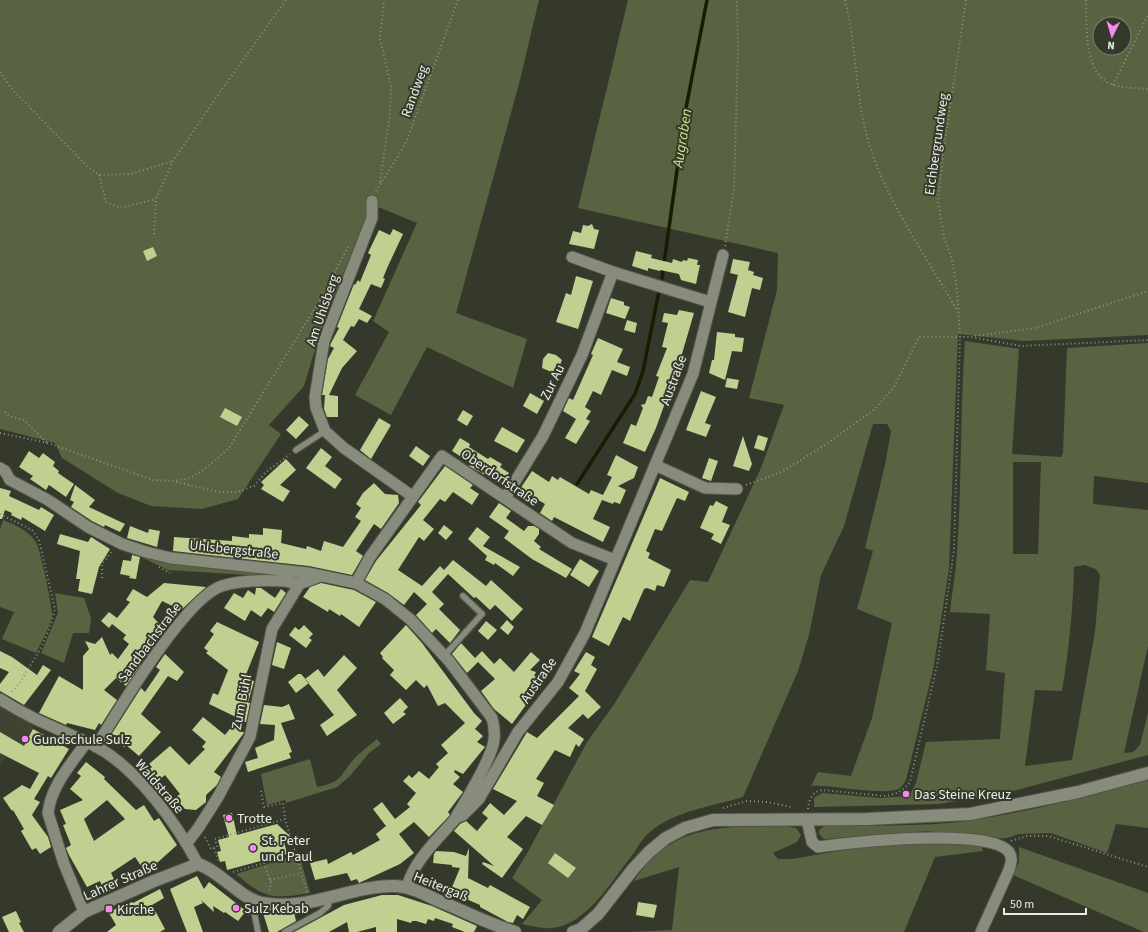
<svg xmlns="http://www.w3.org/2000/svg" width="1148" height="932" viewBox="0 0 1148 932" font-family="'Source Sans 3',sans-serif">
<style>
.built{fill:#3f4330}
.green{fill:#5a6341;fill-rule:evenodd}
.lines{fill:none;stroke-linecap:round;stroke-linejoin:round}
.stream{stroke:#171d00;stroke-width:3.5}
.building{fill:#c0d090;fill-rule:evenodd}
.lane-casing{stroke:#53564a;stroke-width:8}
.street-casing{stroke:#53564a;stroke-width:13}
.secondary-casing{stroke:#53564a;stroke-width:14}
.path{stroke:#8e9186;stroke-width:2;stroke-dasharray:1 3;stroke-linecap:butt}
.lane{stroke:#888c7c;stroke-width:5.5}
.street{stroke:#888c7c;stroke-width:11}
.secondary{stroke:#888c7c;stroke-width:12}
.poi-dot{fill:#f589ee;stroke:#35392b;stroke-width:1.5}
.labels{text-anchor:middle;stroke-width:4;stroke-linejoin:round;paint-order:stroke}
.street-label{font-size:14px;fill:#ebeee5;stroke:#35392b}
.poi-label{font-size:14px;fill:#ebeee5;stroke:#35392b;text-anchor:start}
.water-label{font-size:15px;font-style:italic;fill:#cee38a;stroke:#35392b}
</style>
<rect width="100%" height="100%" fill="#35392b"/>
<path class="built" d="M0 704 34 723 33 729 69 749 51 778 48 777 43 785 35 780 39 773 7 757 0 765Z"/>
<path class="green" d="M0 0H539L520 80 456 313 527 339 513 388 427 347 391 415 355 395 389 332 373 321 417 223 371 204 321 330 304 386 269 425 281 434 238 499 202 509 151 506 118 493 62 458 55 443 0 429Z
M628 0H1148V335L1024 341 958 334 949 569 933 670 906 780C904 783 902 786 900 788 888 797 830 784 811 786L818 772 851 776 872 718 892 623 857 609 873 551 865 548 885 465 891 431 887 424H873L844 526 821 575 809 635 798 671 743 797C711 807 676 810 650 832 643 837 638 847 633 854 613 879 587 925 552 928 542 929 532 926 522 924L542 900 512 878 529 850 587 742 615 703 690 580 708 582 761 468 784 405 749 398 777 290 778 253 578 208ZM1100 24H1124V48H1100Z
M965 341 1019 349 1012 454 1061 457 1063 453 1067 348 1148 343V483L1094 476 1093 504 1148 510V646L1124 753 1133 752 1140 745 1148 713V755L1009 792 939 804 814 807V798L822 793 880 798 909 796 916 783 926 742 1000 739 1005 673 986 670 990 614 950 612C952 592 956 572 957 552 962 482 960 411 965 341ZM1013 462H1041L1038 554H1013ZM1084 565 1096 569 1100 575 1095 632 1072 760 1025 766 1035 690 1062 691C1069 649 1073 609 1074 567Z
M3 520C16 525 27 530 36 542 40 548 53 609 52 616 49 629 42 641 36 653L2 639 14 612 0 607V529Z
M131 552 292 576 294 578 168 570Z
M55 593 84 598 91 618 89 633H73L64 663 41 653 58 613Z
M377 739 381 744 369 753 350 776 337 787 286 803 285 800 267 805 261 774 310 759 317 787C342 782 339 777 353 760 360 752 369 746 377 739Z
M1148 780V828L1116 824 1107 853 1051 833 1019 834 1007 838 991 839 938 834 929 831 824 839 819 834V830L824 826C871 825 920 827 967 821 1029 812 1088 796 1148 780Z
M785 826 796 828 801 835 797 842 773 853 778 859H792L873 845 964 842 981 844 983 851 935 857 904 932H630L672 930 679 867 634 881C673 822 723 827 785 826Z
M1019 847 1148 893V932H1144L1013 875 1019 862Z
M299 854 310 893C272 899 265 899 236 874Z"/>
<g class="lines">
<path class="stream" d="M662 278 685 113 707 0
M577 484 635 394 643 371 659 291"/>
</g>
<path class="building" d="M592 224 594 229 599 230 594 249 569 244 573 231 581 233 583 225 588 226Z
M393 229 403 234 388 266 383 278 385 279 381 288 371 284 359 309 372 316 367 323 359 319 354 327 351 326 343 340 357 351 342 368 329 395 338 396V417H327L324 409 325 395H322L328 359 334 348 330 346 331 343 339 328 337 327 354 284 355 285 358 280 360 282 371 255 368 253 379 230 390 235Z
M153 247 157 256 147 261 143 251Z
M636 251 652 255 651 258 672 263 673 259 682 262 683 260 687 261 688 258 698 260 697 265H700L696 284 681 280 679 274 660 270V271L648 268V271L632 266Z
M733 259 750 262 748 270 754 272 753 275 763 278 760 290 752 288 745 317 728 312 738 275 730 273Z
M576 276 593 281 578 329 556 322 566 293 571 295Z
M611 298 624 302V305L630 307 625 319 606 313Z
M679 310 694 313 679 364 656 428 645 452 623 443 631 424 636 426 643 408 641 405 645 404 648 396 652 397 659 377 656 376 667 348 662 347 668 323 662 322 664 313 677 315Z
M627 320 637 323 635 333 624 330Z
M717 332 735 334V337L744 338 742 352 732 351 725 380 709 373 712 360H714Z
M598 338 623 349 617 362 630 367 627 376 612 370 601 395 593 391 585 407 591 411 586 419 590 421 576 444 565 438 576 419 563 411 569 398 573 400 593 355 591 354Z
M548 353 556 355 562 360 556 374 542 368 543 359Z
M727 378 739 380 737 389 725 387Z
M701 391 716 397 705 423 711 425 706 437 686 430Z
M530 393 544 401 537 414 523 406Z
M225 408 242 417 237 426 220 417Z
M463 410 473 416 467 426 457 420Z
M299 416 309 425 296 439 286 430Z
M379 418 391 425 371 459 360 450Z
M502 427 525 440 517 453 494 441Z
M758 435 768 438 764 451 754 448Z
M743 436 752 464 749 471 733 466Z
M460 438 470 444 469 447 488 459 490 457 502 464 500 467 509 473 502 485 469 466 471 463 452 451Z
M416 446 430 456 423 466 409 456Z
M321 448 332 457 325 466 342 479 335 489 306 468Z
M29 451 39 458 43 453 55 462 53 466 59 471 58 473 74 484 66 497 49 485 46 490 30 479 33 476 19 467Z
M616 455 638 467 634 478 618 486 626 490 620 504 614 502 613 504 602 500 593 519 610 527 603 542 554 517 552 521 540 513 545 504 530 495 526 502 516 495 532 471 549 482 552 476 558 480 560 477 589 494 591 490 603 495 612 477 607 475Z
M709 458 718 461 711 481 702 478Z
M286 459 296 470 280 485 290 491 283 502 261 489 264 485 261 482Z
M445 466 473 485 470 488 479 494 472 505 453 492 445 502 440 499 423 520 434 529 424 541 419 537 398 570 422 586 440 566 444 570 453 560 486 586 491 580 523 609 512 621 495 605 490 610 476 597 474 598 448 574 432 592 444 604 439 609 460 630 450 643 436 629 432 633 416 615 427 604 414 592 404 605 388 593 365 580 376 561 421 505 418 502Z
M660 478 689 492 685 501 677 498 662 531 655 529 646 551 650 553 648 558 671 570 664 587 657 585 655 591 647 588 644 589 630 621 623 617 609 646 592 637Z
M374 483 385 494 398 495 399 503 381 529 374 524 356 551 363 556 352 575 309 566 173 551 174 537 232 541V536L249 538V534L263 535V528L282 530 281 543 306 549 307 546 321 551 324 541 343 547 361 521 355 517 361 508 356 504 363 493Z
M75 485 95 500 89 507 125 524 120 532 105 525 104 527 92 521 71 507 74 502 70 500Z
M0 488 11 491 9 496 39 510 41 507 54 515 45 531 22 517 21 520 11 515 12 513 5 510 2 519H0Z
M716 501 728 507 722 522 730 525 721 544 711 539 714 534 700 528 710 505 713 506Z
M499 503 511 511 506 518 524 531 528 526H534L539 529V534L534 541 541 547 539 549 572 569 566 578 532 559 504 538 509 531 489 517Z
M444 525 453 532 446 540 438 533Z
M130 526 148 533 149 529 160 531 157 547 127 538Z
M477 527 490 537 483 546 520 567 513 576 495 563 494 565 485 560 487 556 468 539Z
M60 534 88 542 91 537 110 549 99 567 92 594 78 591 80 579H76L80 551 57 544Z
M132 555 140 557 136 579 129 578 130 576 120 574 123 560 131 561Z
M580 559 599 571 589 587 570 575Z
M164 583 206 587 181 610 162 601 153 617 165 630 126 686 116 678 104 690 117 700 101 725 99 723 95 730 67 723 66 725 39 713 59 676 83 690V656L89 649 85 641 95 644 102 637 110 655 112 653 118 659 129 644 123 639 126 635 112 624 109 628 101 621 109 612 117 618 130 602 126 600 133 589 147 597Z
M321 583 354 590 376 602 359 627 341 614 340 616 329 609 328 612 303 597 310 587Z
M256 588H261L275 598 281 589 286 593 274 612 268 608 261 617 251 610 245 621 224 608 234 593 243 598 248 590 255 595Z
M507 620 514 627 508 635 500 628Z
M486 621 497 630 488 640 478 631Z
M217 622 259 642 245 677 254 681 248 703H250L246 722 236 721 238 718 209 704 213 693 218 695 228 670 206 653 208 651 204 648 214 634 210 631Z
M304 625 313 634 309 638 312 640 306 648 289 635 295 627 299 630Z
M406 625 422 643 474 713 482 721 475 729 483 736 477 742 485 747 463 774 455 770 454 772 460 777 453 784 463 792 448 812 450 815 429 837 414 822 399 834 414 853 400 864 361 882 359 883 357 879 351 881 347 873 315 880 310 863 327 859 328 864 351 852 353 855 380 840 376 834 386 826 373 809 382 802 395 819 410 807 407 804 416 793 403 781 409 775 412 778 419 771 429 779 439 767 436 764 448 753 441 745 465 723 445 703 438 706 427 685 424 688 416 680 406 690 390 675 394 670 382 658 383 657 380 653Z
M277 642 291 648 284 669 272 665Z
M461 643 475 658 482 651 494 664 500 658 514 672 531 652 540 660 530 670 536 672 534 676 538 677 537 679 542 681 539 687 537 689H534L531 698 512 724 494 709 481 691 495 679 478 662 467 673 452 654Z
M0 651 12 657 37 675 43 665 51 670 24 705 0 691V684L9 672 0 668Z
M586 652 595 657 591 665 597 669 585 691 601 707 588 719 583 714 568 728 584 739 579 747 576 744 570 757 555 750 536 779 544 783 537 796 554 805 542 825 526 816 507 837 523 849 502 878 482 864 483 862 494 866 454 831 460 824 466 821 477 831 488 818 482 813 490 803 504 815 517 801 493 789 527 732 537 738 579 696 569 688 580 674 574 671Z
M165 654 184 672 177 681 168 676 141 714 161 732 139 756 126 745 124 747 111 735 141 688 145 692 160 670 156 667Z
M344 655 357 668 337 690 357 715 327 736 320 725 334 715 305 679 318 669 324 677Z
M298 674H301L309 683 296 693 288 682Z
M400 698 408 707 403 712 406 714 393 724 384 713Z
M289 704 295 719 281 723 292 752 289 753 291 758 248 772 245 762 258 758 255 748 274 740 275 725 260 724 264 705 282 707Z
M203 717 225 735 233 725 244 733 214 772 221 777 217 785 206 795V802L196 810 185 809 175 798 180 794 165 775 153 785 144 774 152 767 149 764 170 746 189 765 205 749 202 747 206 742 192 730Z
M33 729 69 749 51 778 48 776 34 799 40 802 32 815 48 837 51 847 40 854 36 848 32 850 21 831 24 829 13 810 12 811 3 798 22 785 30 789 39 773 0 753V732L24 746Z
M86 762 105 777 104 779 136 810 144 805 154 821 159 818 177 845 146 873 135 857 111 873 118 887 105 893 100 881 87 887 69 855 66 848 71 845 63 825 66 824 60 810 83 800 70 789 81 776 77 773ZM107 800 125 819 94 841 84 819Z
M232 813 237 835 277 824 290 836V842H284L287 854 227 870 225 861 220 862 217 852 221 851 218 840 229 837 223 815Z
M469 848 468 878 488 888 490 885 530 907 523 919 517 915 513 923 508 922 480 907V905L450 892 460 868 452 867V865L433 863 434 854 436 851 454 852 466 856Z
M555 853 576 868 568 878 548 863Z
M197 876 204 889 209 882 246 911 238 921 225 912 224 913 213 906 214 912 201 900 203 903 194 907 203 932H187L170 889Z
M160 889 164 898 152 905 165 929 160 932H107L116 925 109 913 120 906 121 908 132 902 133 903Z
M382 895H398L432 906 477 926 474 932H465L452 927 453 924 435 918 434 921 428 919 426 924 416 921H412L411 923 397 919V932H376V927L357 932H349L347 922 329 932H294L344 905Z
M638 902 657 905 654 918 636 915Z
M16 911 21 922 19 923 24 932H9L2 917Z
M294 912 296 921 277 932H269L263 913 279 914Z"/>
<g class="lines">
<g class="lane-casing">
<path id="lane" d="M296 450 325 431
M444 656 482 614 463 596
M252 901 258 932
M285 932 320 913 328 906 330 897"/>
</g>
<g class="street-casing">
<path id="street" d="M372 201V218L324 341 315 397 316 408 325 431 344 448 412 496
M572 257 613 272 710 302
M655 465 705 488 737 489
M0 468 5 471 10 480 48 500 88 527 122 544 146 552 171 558 308 573 356 583 385 599 411 620 449 661 492 718C494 725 495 732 494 740 492 757 466 801 456 817
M505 498 543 436 582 355 613 272
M356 583 370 557 442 456 572 543 615 560
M0 699C32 720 62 730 95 746 136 767 177 824 198 864
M96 747C117 712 186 597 222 586 242 580 262 580 283 581 288 581 295 584 301 583 306 582 312 579 318 577
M807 820 812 842 818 847C849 842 991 827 1009 852 1013 858 1011 863 1009 870L981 932
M187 843 199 827 218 797 250 737 272 629 300 583
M407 887C414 860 439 838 456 818L463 815 479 799 518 732 558 682 585 633 693 374 723 255
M84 912 64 864 48 813C51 786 71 764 86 743"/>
</g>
<g class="secondary-casing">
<path id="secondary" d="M59 932 84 912 154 881 198 864C220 871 241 899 262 903 306 912 350 886 393 886 410 886 424 894 439 901 464 911 489 924 515 932
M573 932 581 929 598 914 634 868 649 852 666 838 685 828 713 820 867 819 970 814 1078 792 1148 773"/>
</g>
<path class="path" d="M845 0C857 47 855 97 869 144 887 202 927 258 957 310
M1086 0C1087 27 1083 76 1114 85 1124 88 1137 88 1148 89
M0 72 11 88 87 166 99 175 131 174 173 161
M1113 85 1148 15
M99 175 106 202 120 208 156 199
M380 182 390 114 391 86 380 39 384 0
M376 191 405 145 458 0
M154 234 156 199 173 161 220 92 286 0
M725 246 734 189 738 48 737 0
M975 336 1035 328 1148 291
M5 412 9 416 24 420 47 443
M0 433 48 443 153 480 175 481 190 478 205 469 229 448 320 300 349 245
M176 482 219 492H237L254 486 266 472 290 454
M746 485 781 472 819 449 875 409 894 387 919 337H971L1021 346 1148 340
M0 514 32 530 39 540 55 609 51 624 42 646 21 681 11 693
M159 567 170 573
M102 578V564L112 551
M261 791 264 807 283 803 285 819
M723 808 747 801 767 802 791 807
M808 809C809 799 812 792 822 790L884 796C895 795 903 791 910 782L938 661 954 550 960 336 957 289 952 259 944 237 938 202 943 155 966 0
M205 837 211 849 217 847 215 839 285 819 307 892
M1011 841 1027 836H1048L1148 867
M214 848 219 862
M264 863 271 883 269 892
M233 872 295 854
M270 880 301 873"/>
<use href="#lane" class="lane"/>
<use href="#street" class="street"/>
<use href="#secondary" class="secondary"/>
</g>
<g class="poi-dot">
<circle cx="25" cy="739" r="4"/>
<circle cx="906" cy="794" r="4"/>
<circle cx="229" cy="818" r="4"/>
<circle cx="253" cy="848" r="4"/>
<circle cx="236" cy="908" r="4"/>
<rect x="105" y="905" width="8" height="8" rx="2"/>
</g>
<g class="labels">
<g class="street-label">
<text transform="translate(414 91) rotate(-70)" y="5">Randweg</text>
<text transform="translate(936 144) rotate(-82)" y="5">Eichbergrundweg</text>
<text transform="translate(322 310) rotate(-71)" y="5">Am Uhlsberg</text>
<text transform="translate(673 380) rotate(-70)" y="5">Austraße</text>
<text transform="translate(552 382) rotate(-64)" y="5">Zur Au</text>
<text transform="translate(500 477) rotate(34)" y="5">Oberdorfstraße</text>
<text transform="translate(234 549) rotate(6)" y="5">Uhlsbergstraße</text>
<text transform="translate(149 642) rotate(-53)" y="5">Sandbachstraße</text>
<text transform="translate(538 680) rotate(-55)" y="5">Austraße</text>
<text transform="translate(241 702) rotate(-79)" y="5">Zum Bühl</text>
<text transform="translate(160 786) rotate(49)" y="5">Waldstraße</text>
<text transform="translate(120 880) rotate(-24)" y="5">Lahrer Straße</text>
<text transform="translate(441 886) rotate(22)" y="5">Heitergaß</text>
</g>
<g class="poi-label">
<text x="33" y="744">Gundschule Sulz</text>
<text x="914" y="799">Das Steine Kreuz</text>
<text x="237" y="823">Trotte</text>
<text x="261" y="845">St. Peter<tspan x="261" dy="16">und Paul</tspan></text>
<text x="244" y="913">Sulz Kebab</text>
<text x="117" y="914">Kirche</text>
</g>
<g class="water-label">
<text transform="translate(682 138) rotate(-81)" y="5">Augraben</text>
</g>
</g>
<g transform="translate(1112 36) rotate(185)"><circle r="19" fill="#35392b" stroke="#7e8175"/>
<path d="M0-3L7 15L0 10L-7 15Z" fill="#f589ee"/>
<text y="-6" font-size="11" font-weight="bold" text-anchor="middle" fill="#ebeee5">N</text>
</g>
<path d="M1004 908v6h82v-6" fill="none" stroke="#ebeee5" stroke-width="2"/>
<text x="1010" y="908" font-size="12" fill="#ebeee5" stroke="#35392b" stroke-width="3" paint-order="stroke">50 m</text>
</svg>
